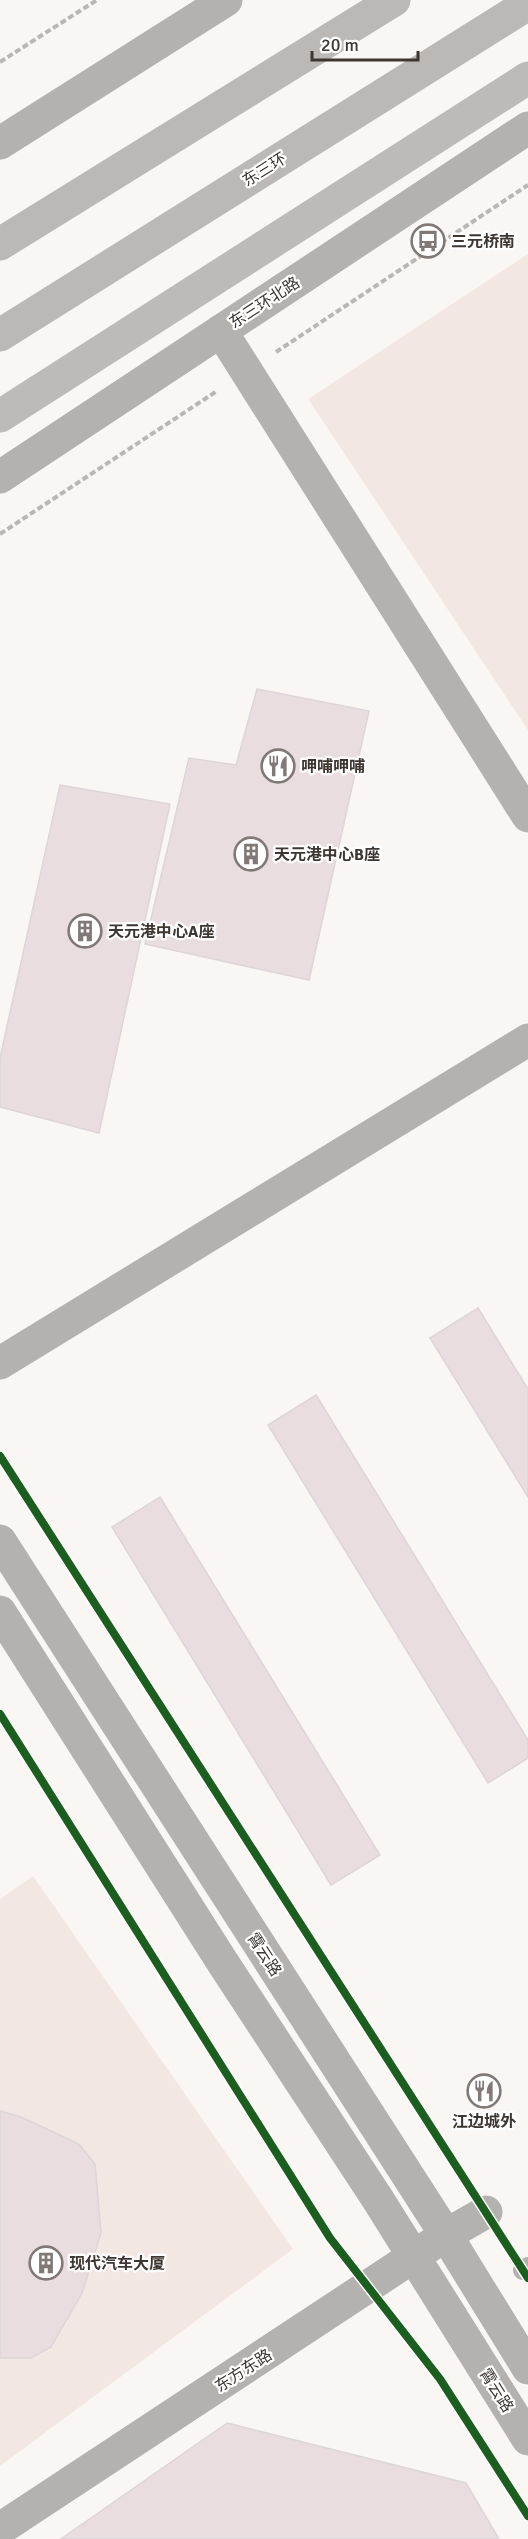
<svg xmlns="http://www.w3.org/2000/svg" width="528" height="2539" viewBox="0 0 528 2539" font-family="Signika,'Noto Sans SC',sans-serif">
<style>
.commercial{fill:#f3e7e3}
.building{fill:#e9dde0;stroke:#dcd6d7;stroke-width:1.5}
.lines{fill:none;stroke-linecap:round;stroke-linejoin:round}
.path{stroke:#b9b6b3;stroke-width:4;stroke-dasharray:6 3;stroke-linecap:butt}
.service{stroke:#b4b2af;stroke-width:20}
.minor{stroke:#b4b2af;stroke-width:33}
.tertiary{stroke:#b4b2af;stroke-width:33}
.secondary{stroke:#b4b1ae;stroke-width:33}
.trunk{stroke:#bbb8b6;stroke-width:33}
.motorway{stroke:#bebab8;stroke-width:33}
.cycleway-casing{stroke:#fff;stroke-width:11}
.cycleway{stroke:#1b5e20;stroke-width:8}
.labels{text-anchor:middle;stroke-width:4.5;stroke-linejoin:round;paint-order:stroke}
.street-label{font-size:16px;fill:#3e3631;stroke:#fff}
.poi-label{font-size:16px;font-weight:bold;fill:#3e3631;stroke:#fff;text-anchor:start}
</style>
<rect width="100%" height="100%" fill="#faf6f4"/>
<path class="commercial" d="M528 254V730L308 399Z
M33 1876 293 2249 0 2466V1899Z"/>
<path class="building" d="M257 689 369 711 309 980 145 944 189 758 236 765Z
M60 785 170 804 99 1133 0 1107V1058Z
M478 1308 528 1389V1497L430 1338Z
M316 1395 528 1740V1758L488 1783 268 1425Z
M160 1497 380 1855 331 1885 112 1527Z
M0 2111 21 2117 79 2144 95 2164 101 2233 82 2293 51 2347 31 2358H0Z
M227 2423 466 2483 499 2539H61Z"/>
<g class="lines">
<path class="path" d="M0 62 97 0
M276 352 528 185
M0 534 217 391"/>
<path class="service" d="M523 2270 528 2267"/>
<path class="minor" d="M221 331 528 816
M0 1363 528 1040
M0 2529 446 2235 486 2212"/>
<path class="tertiary" d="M0 143 226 0
M0 477 528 128"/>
<path class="secondary" d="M0 1541 446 2235 528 2368
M0 1612 223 1963 377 2198 528 2439"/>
<path class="trunk" d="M0 244 394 0
M0 335 528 4"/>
<path class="motorway" d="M0 416 528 78"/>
<g class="cycleway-casing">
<path id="cycleway" d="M0 1456 528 2278
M0 1714 330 2238 440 2379 528 2516"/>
</g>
<use href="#cycleway" class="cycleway"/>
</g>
<defs>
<g id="bus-ring" transform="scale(1.725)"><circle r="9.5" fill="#fff" stroke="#807975" stroke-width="1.5"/><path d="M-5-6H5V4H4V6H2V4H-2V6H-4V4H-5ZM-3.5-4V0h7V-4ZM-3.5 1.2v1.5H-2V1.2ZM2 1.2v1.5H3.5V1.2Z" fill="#807975"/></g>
<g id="restaurant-ring" transform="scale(1.725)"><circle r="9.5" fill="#fff" stroke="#807975" stroke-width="1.5"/><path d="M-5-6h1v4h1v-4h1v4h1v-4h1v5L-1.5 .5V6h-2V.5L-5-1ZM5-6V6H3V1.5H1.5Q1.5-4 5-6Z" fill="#807975"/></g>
<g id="building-ring" transform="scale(1.725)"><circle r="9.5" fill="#fff" stroke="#807975" stroke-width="1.5"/><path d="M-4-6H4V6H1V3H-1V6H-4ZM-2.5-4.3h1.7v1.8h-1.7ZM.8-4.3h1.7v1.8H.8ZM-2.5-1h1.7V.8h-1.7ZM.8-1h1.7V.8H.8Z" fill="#807975"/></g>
</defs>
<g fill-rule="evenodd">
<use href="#bus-ring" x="428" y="241"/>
<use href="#restaurant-ring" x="278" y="766"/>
<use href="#building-ring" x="251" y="854"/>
<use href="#building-ring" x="85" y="931"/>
<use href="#restaurant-ring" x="484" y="2091"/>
<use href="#building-ring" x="46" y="2263"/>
</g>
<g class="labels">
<g class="street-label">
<text transform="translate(264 169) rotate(-32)" y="6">东三环</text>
<text transform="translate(264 302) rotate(-33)" y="6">东三环北路</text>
<text transform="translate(265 1954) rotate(57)" y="6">霄云路</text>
<text transform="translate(243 2370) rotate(-33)" y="6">东方东路</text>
<text transform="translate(497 2390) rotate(58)" y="6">霄云路</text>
</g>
<g class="poi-label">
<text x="451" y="247">三元桥南</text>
<text x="301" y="772">呷哺呷哺</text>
<text x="274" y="860">天元港中心B座</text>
<text x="108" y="937">天元港中心A座</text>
<text x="484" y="2127" text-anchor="middle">江边城外</text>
<text x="69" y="2269">现代汽车大厦</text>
</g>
</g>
<path d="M312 51v9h106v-9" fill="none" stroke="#3e3631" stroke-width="3"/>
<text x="321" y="51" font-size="18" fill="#3e3631" stroke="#ffffff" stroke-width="4.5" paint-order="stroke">20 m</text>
</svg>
